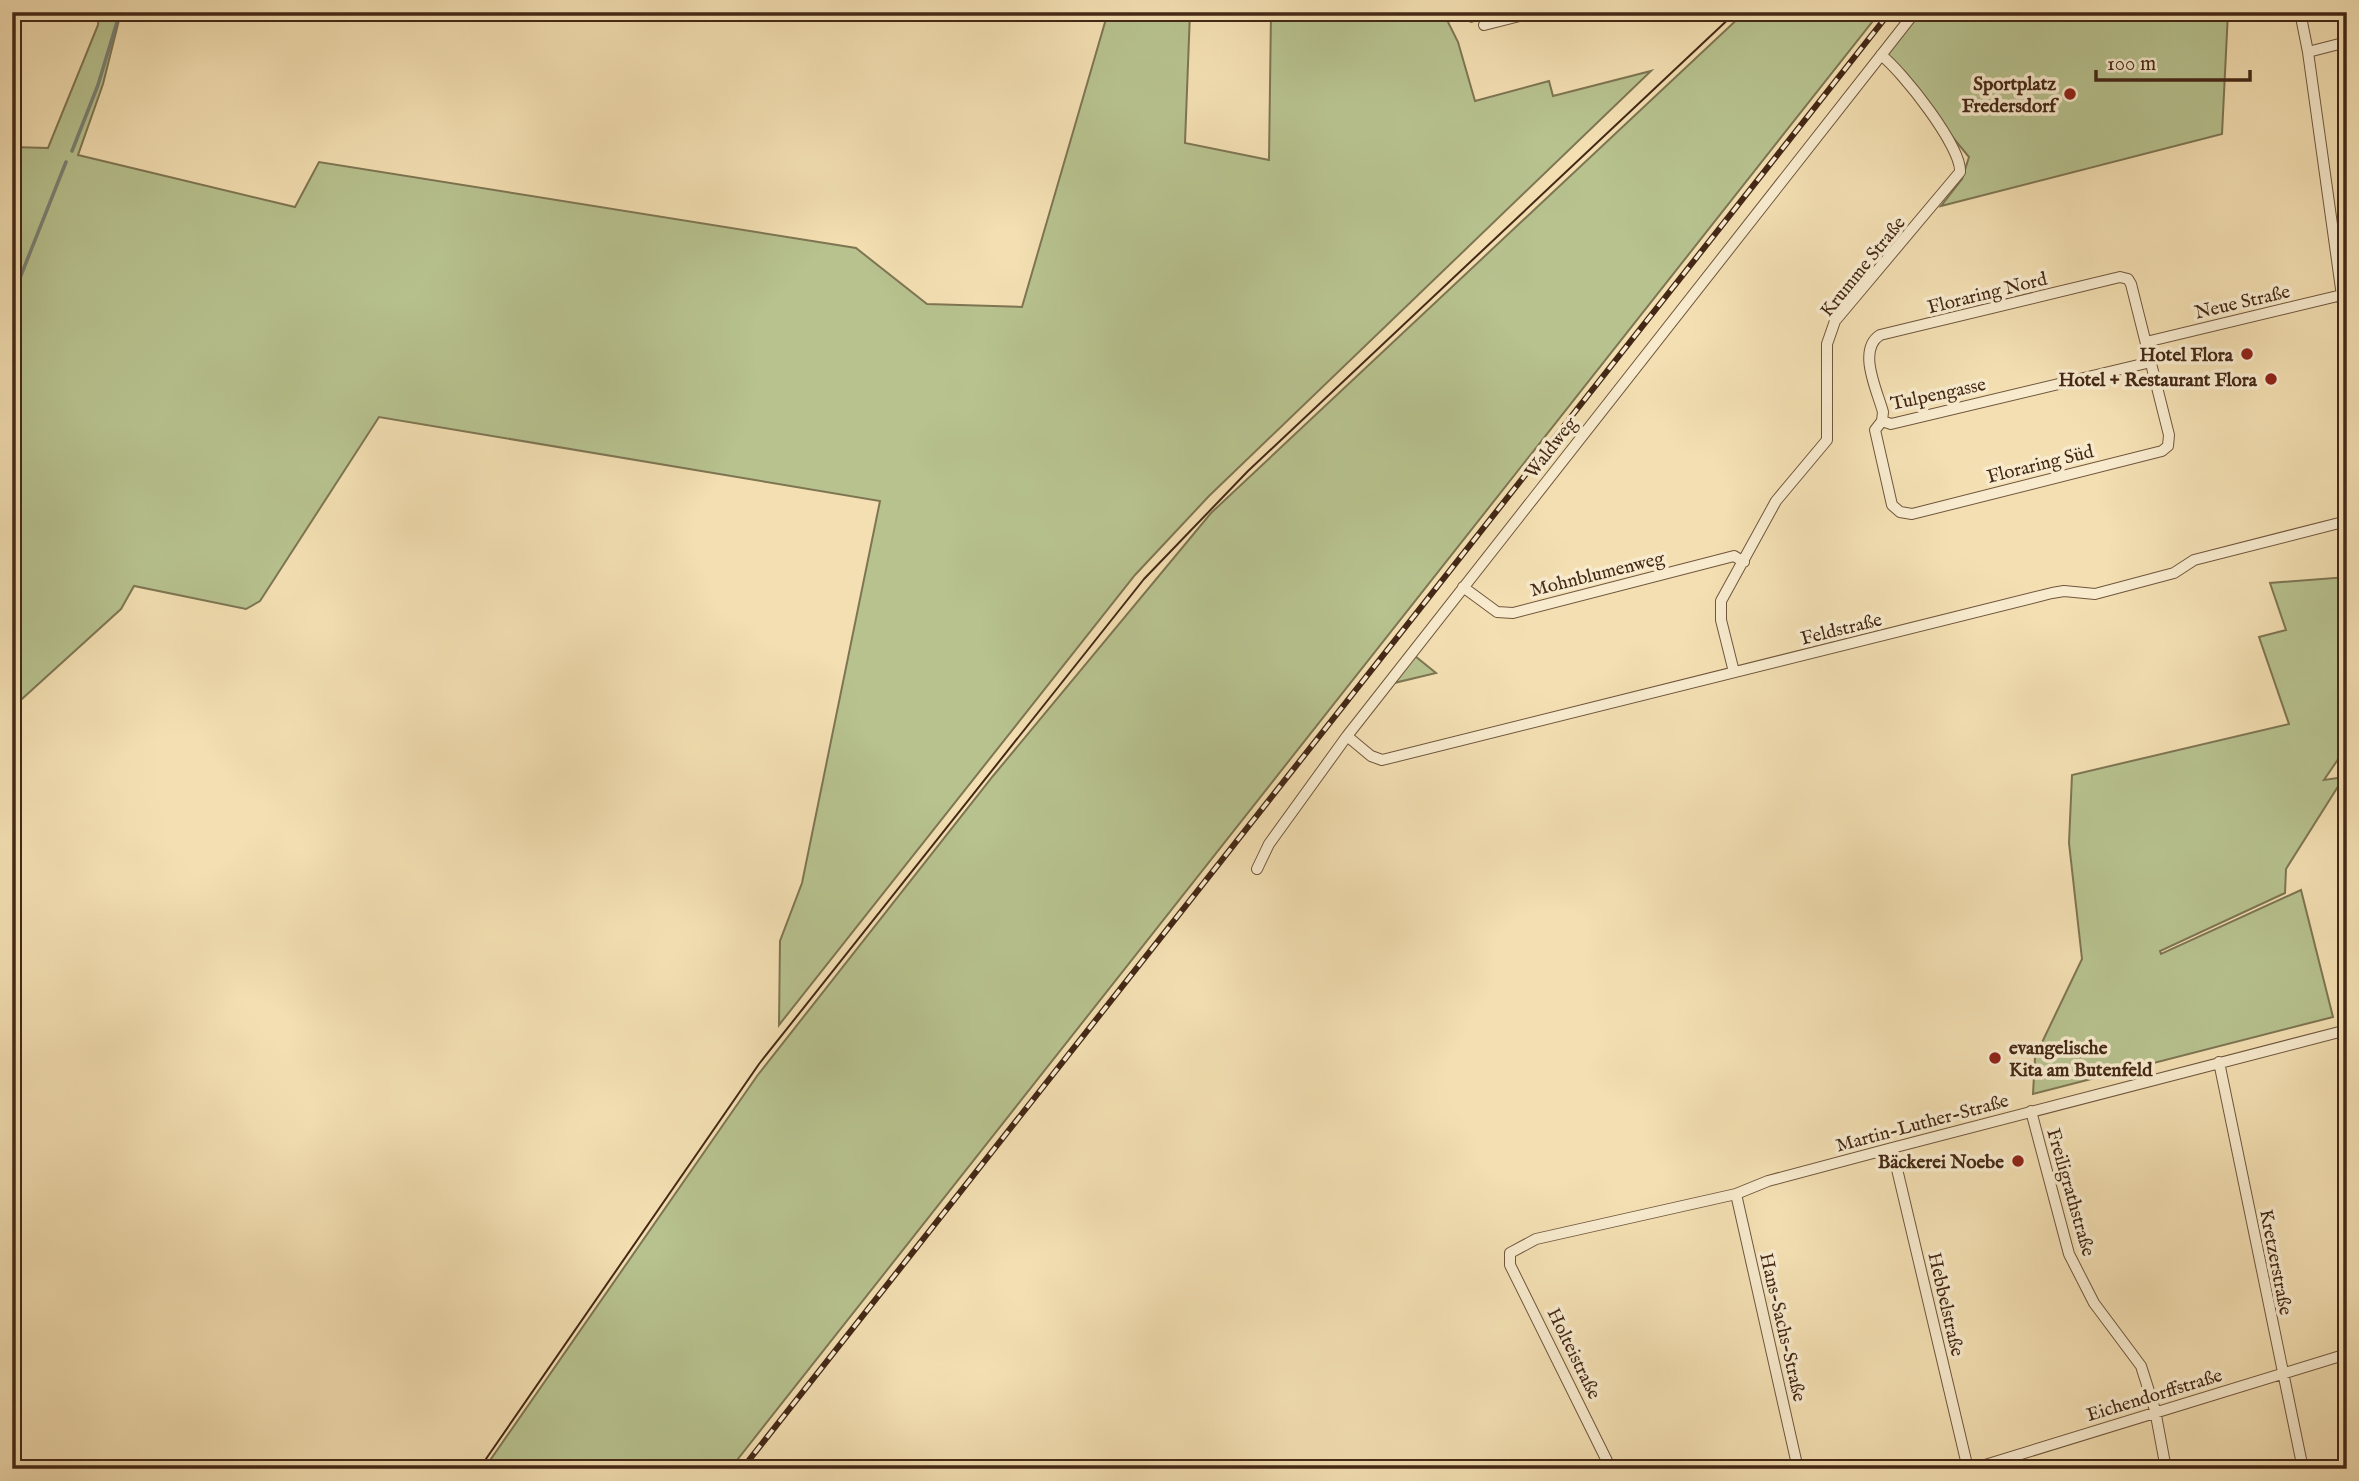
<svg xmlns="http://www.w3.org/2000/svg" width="2359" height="1481" viewBox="0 0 2359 1481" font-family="'IM FELL English',serif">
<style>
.green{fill:#b7c28f;stroke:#7e7552;stroke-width:2}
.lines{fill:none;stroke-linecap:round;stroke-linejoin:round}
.stream{stroke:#798074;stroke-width:3.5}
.minor-casing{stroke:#70563d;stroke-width:12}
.minor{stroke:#f7eacd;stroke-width:10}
.tram{stroke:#442816;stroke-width:2}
.rail-casing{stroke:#442816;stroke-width:6}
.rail{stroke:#f7eacd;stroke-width:3.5;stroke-dasharray:10;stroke-linecap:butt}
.poi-dot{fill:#8f2418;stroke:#f7eacd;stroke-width:2.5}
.labels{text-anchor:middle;stroke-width:7;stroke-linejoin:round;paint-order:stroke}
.poi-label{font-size:19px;font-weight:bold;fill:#442816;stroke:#f7eacd;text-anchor:end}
.street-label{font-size:19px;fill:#442816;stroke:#f7eacd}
</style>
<rect width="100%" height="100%" fill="#f3dfb2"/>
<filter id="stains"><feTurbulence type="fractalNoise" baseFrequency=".00286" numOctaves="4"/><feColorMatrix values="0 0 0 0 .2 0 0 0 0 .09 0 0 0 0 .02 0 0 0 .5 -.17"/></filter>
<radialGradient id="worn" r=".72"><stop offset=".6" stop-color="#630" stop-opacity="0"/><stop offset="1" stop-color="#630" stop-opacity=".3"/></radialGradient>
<path class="green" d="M99 12H121L103 84 78 155 295 207 319 162 856 248 927 304 1022 307 1108 12H1190L1185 143 1269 160 1271 12H1443L1458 42 1475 101 1549 81 1553 96 1651 71 1209 496 1135 575 779 1025 780 941 802 883 880 501 379 417 260 601 246 609 134 586 121 609 12 708V147L48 148 98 25Z
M1454 12H1508L1471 22Z
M1745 12H1880L730 1469H484L757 1076 993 776 1211 513Z
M1918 12H2228L2222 134 1941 206 1962 179 1969 157 1884 54Z
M2347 577V746L2324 780 2344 777 2286 869 2285 893 2160 951 2161 954 2301 890 2333 1017 2033 1094 2035 1057 2082 959 2069 843 2072 775 2289 724 2259 637 2286 630 2270 583Z
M1415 656 1436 673 1394 683Z"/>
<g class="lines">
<path class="stream" d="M72 151 98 85 120 12
M12 298 66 162"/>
<g class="minor-casing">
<path id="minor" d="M2300 12 2308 52 2347 332
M1484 25 1535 12
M2308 52 2347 42
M2146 342 2346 294
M1882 421 1883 412C1877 390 1857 350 1880 335L2120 277 2128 279 2131 284 2169 435 2168 446 2162 451 1912 514 1900 512 1892 505 1875 430 1882 421 1891 424 2151 362
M1463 587 1497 612 1513 613 1734 556 1744 562
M1734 672 1721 620V601L1776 501 1827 440V344L1835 321 1960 172C1962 147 1902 71 1881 55
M1347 736 1371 756 1382 760 2052 593 2064 591 2095 594 2174 573 2194 560 2347 521
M1257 869 1269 844 1347 736 1915 12
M2219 1062 2303 1469
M2031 1111 2069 1254 2094 1303 2141 1366 2155 1410 2166 1469
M1892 1148 1968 1469
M1736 1194 1798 1469
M1611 1469 1510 1265V1253L1536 1239 1736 1194 1768 1181 1892 1148 2347 1030
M1972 1469 2347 1354"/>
</g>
<use href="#minor" class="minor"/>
<path class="tram" d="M479 1469 759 1064 1144 579 1248 471 1736 12"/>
<g class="rail-casing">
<path id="rail" d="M742 1469 1890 12"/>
</g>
<use href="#rail" class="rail"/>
</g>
<g class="poi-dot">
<circle cx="2070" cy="94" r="7"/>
<circle cx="2247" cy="354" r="7"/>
<circle cx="2271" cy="379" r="7"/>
<circle cx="1995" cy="1058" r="7"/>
<circle cx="2018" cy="1161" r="7"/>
</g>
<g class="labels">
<g class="poi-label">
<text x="2056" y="90">Sportplatz<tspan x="2056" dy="22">Fredersdorf</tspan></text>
<text x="2233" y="361">Hotel Flora</text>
<text x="2257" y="386">Hotel + Restaurant Flora</text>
<text x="2009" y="1054" text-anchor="start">evangelische<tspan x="2009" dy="22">Kita am Butenfeld</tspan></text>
<text x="2004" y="1168">Bäckerei Noebe</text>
</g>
<g class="street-label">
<text transform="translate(1862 266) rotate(-51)" y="7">Krumme Straße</text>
<text transform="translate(1987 292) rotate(-14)" y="7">Floraring Nord</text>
<text transform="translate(2242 301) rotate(-13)" y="7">Neue Straße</text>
<text transform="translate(1938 393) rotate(-12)" y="7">Tulpengasse</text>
<text transform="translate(1550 447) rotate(-52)" y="7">Waldweg</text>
<text transform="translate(2040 463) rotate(-14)" y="7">Floraring Süd</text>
<text transform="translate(1597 573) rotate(-14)" y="7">Mohnblumenweg</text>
<text transform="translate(1841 628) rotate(-14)" y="7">Feldstraße</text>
<text transform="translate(1922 1122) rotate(-15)" y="7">Martin-Luther-Straße</text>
<text transform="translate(2072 1192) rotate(74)" y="7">Freiligrathstraße</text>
<text transform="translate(2277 1262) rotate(79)" y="7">Kretzerstraße</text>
<text transform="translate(1947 1304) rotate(77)" y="7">Hebbelstraße</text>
<text transform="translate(1784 1327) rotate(77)" y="7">Hans-Sachs-Straße</text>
<text transform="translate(1575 1353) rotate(64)" y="7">Holteistraße</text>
<text transform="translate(2154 1394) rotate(-17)" y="7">Eichendorffstraße</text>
</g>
</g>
<rect width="2359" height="1481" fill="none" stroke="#f3dfb2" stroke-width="42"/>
<rect x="14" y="14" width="2331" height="1453" fill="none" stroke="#442816" stroke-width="3.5"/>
<rect x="21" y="21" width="2317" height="1439" fill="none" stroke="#442816" stroke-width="2"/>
<path d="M2096 70v10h154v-10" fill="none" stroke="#442816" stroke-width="3.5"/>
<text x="2107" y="70" font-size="21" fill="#442816" stroke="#f7eacd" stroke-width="5" paint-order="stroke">100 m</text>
<rect width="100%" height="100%" filter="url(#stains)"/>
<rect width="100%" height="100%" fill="url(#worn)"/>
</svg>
